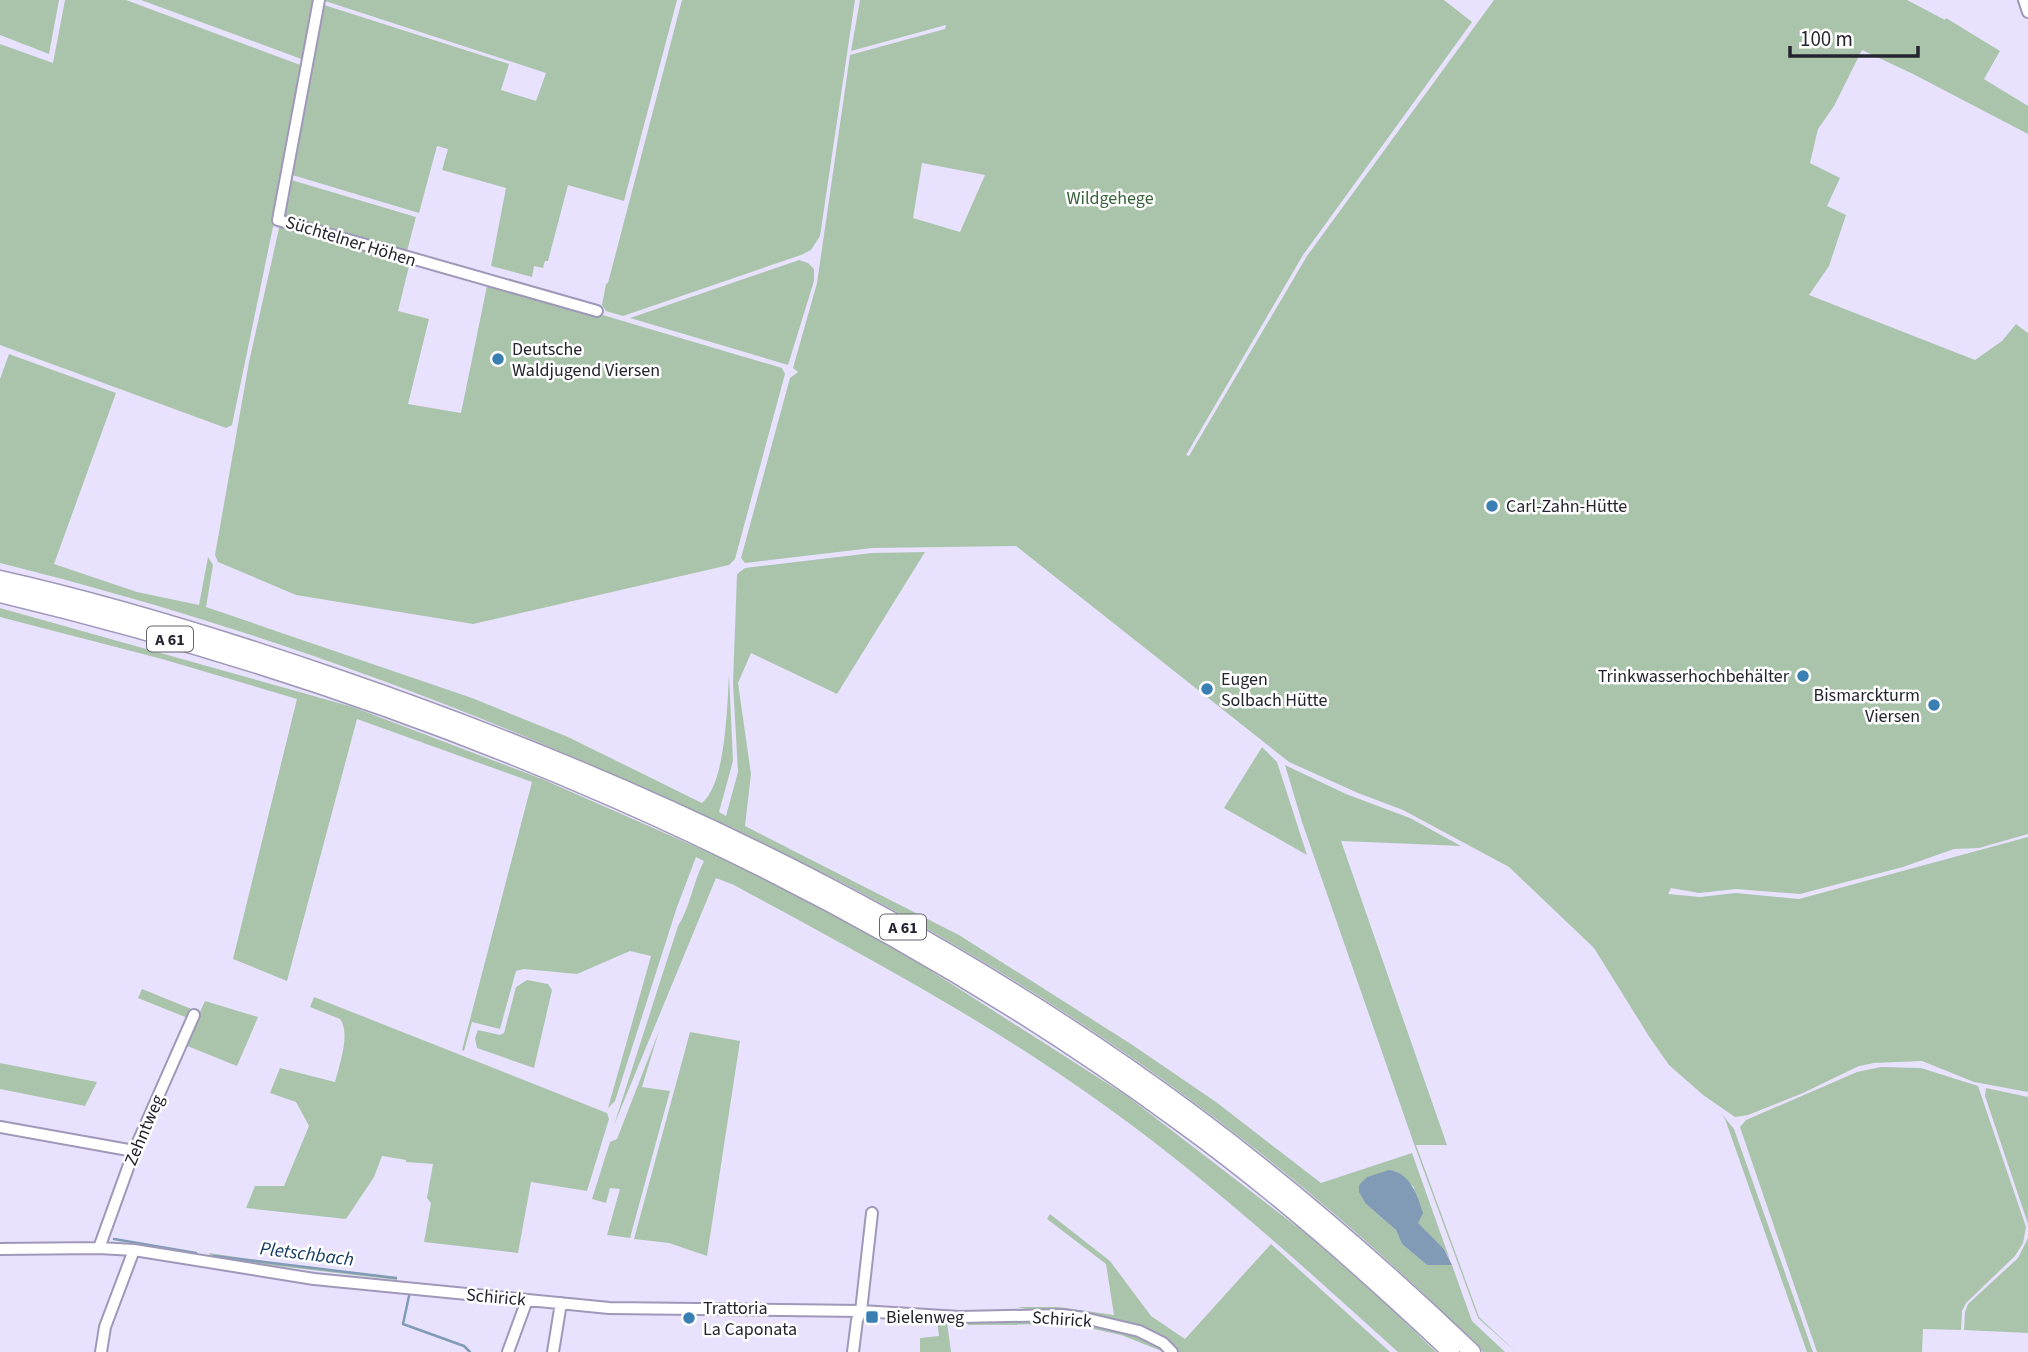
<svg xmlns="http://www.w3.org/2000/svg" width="2028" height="1352" viewBox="0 0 2028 1352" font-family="'Source Sans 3',sans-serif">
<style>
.green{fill:#aac4ab;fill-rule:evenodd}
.water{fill:#819bb7}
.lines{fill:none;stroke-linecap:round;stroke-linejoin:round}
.stream{stroke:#819bb7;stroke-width:2.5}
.minor-casing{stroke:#9f98b9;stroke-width:14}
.highway-casing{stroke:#9f98b9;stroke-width:19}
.minor{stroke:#fff;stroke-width:10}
.highway{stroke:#fff;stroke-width:16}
.poi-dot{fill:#397fb4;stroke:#fff;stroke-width:2.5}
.labels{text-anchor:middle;stroke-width:5;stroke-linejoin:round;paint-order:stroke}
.shield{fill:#fff;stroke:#66656d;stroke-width:2}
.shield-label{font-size:16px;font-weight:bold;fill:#25232f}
.park-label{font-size:18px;fill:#37633b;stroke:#fff}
.street-label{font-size:18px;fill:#25232f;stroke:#fff}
.poi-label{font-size:18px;fill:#25232f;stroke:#fff;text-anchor:start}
.water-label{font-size:19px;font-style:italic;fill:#133b62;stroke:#fff}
</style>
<rect width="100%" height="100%" fill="#e8e2fe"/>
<path class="green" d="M0 0H59L49 54 0 35Z
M65 0H126L303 66 274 222 232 425 226 428 0 345V44L53 63Z
M141 0H315L304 60Z
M322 0H677L624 201 568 185 548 261H545L543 268 534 266 532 277 491 266 506 188 442 170 448 149 437 146 419 213 289 174 321 4 509 64 501 90 536 101 546 73Z
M682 0H855L820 236 811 250 801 255 623 316 606 311 602 305 606 284 608 283Z
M860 0H1444L1472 22 1303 255 1186 455 1189 456 1307 256 1494 0H1907L1945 20 1946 18 2000 51 1984 79 2028 106V134L1913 74 1862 50 1834 106 1818 129 1810 163 1840 178 1827 206 1846 215 1829 266 1809 295 1975 360 2002 341 2016 324 2028 333V834L1979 848 1954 849 1903 867 1800 894 1736 889 1699 893 1671 888 1668 894 1700 897 1736 893 1799 899 2028 837V1092L1974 1082 1922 1061 1874 1063 1859 1066 1803 1093 1748 1115 1735 1117 1703 1095 1669 1065 1650 1038 1594 948 1509 867 1403 810 1358 793 1289 762 1016 546 872 548 745 563 741 558 790 378 798 372 793 368 817 283 850 55 945 29 946 25 851 51ZM922 163 985 175 960 232 913 218Z
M288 179 416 217 406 255 286 220 282 214Z
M280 224 410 262 398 311 429 319 408 404 461 413 488 281 782 368 785 374 735 559 729 565 473 624 296 595 218 562 215 555 249 362Z
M799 260 808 263 814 269V281L788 365 630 318Z
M9 354 116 393 54 564 137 592 199 605 208 557 213 565 206 607 472 698 568 737 702 803C726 783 727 707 729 675L733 761 719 812 726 816 738 772 733 683 737 574 745 568 872 553 925 552 837 694 751 653 738 683 751 774 745 826 959 935 1131 1044 1216 1102 1321 1183 1412 1153 1450 1260 1444 1249 1417 1223 1414 1187 1395 1171 1366 1204 1396 1230 1402 1244 1427 1265H1452L1472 1321 1505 1352H1483C1295 1162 1074 1003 837 880 804 863 770 849 737 833 502 717 254 626 0 563V379Z
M0 608 353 707 542 779 785 886 925 967 1127 1096 1305 1233 1383 1301 1436 1352H1398C1305 1268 1212 1183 1111 1110 992 1023 863 955 734 885L716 878 614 1125 678 926C691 905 693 882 704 861L696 857 677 907 615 1101 608 1108 651 956 630 951 577 974 524 969 516 971 500 1029 472 1022 464 1051 462 1050 532 782 357 719 287 981 233 959 297 699 162 659 0 617Z
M1262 747 1277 762 1307 855 1224 808Z
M1285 765 1346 794 1410 818 1461 846 1341 841 1447 1145H1416L1479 1317 1516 1352 1478 1318 1414 1144 1302 822Z
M527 980 548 984 552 990 534 1068 477 1048 475 1038 478 1030 500 1035 504 1033 516 987Z
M142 989 194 1010 190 1019 138 998Z
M314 997 607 1113 609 1119 587 1191 531 1182 518 1253 424 1242 431 1203 427 1198 433 1164 406 1162V1160L382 1156 374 1177 346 1219 246 1208 255 1186H284L309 1126 296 1102 270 1093 280 1068 335 1082C339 1066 351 1033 340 1019L310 1007Z
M205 1001 258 1017 237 1066 185 1045Z
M659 1031 642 1087 670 1091 630 1238 607 1235 620 1189 610 1188 606 1203 592 1199 610 1142 617 1139Z
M690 1032 740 1041 707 1256 669 1243 634 1239Z
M0 1063 97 1082 85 1106 0 1089Z
M1881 1067 1921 1068 1978 1086 2026 1227 2023 1243 2015 1256 1966 1303 1962 1311 1961 1330 1923 1329 1922 1352H1817L1740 1127 1746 1120 1857 1072Z
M1986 1088 2028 1097V1224L1985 1096Z
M1720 1112 1734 1129 1813 1352H1807L1725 1119Z
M1050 1214 1110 1261 1151 1316 1185 1339 1271 1244 1390 1352H1176L1162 1339 1017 1307H1059L1114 1315 1106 1264 1047 1219Z
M2028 1238V1333L1964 1330 1965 1312 1968 1304 2018 1258Z
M209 1253 289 1265 396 1277 397 1280 226 1260 211 1258Z
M937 1321 947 1322 951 1352H920V1338L939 1336Z
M1046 1321C1085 1323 1130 1328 1164 1352L1121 1335 1080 1326 1052 1324 968 1325V1323Z"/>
<path class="water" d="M1389 1170C1411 1173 1417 1195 1423 1213L1418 1223 1444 1249 1452 1265H1427L1402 1244 1396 1230 1366 1204 1359 1192V1185L1367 1177Z"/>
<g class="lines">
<path class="stream" d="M114 1239 196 1253
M214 1256 396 1278
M409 1296 403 1324 464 1346 470 1352"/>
<g class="minor-casing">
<path id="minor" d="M319 0 278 220 597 311
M2024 0 2028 12
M0 1127 134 1151
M99 1248 134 1151 194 1015
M0 1249 99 1248 134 1250 314 1279 609 1308 861 1311 960 1317 1062 1315 1084 1318 1139 1331 1163 1343 1172 1352
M101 1352 105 1327 134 1250
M508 1352 527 1300
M553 1352 561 1303
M853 1352 857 1320 861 1311 872 1213"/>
</g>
<g class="highway-casing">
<path id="highway" d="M0 579C116 605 228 640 341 679 641 782 933 921 1189 1111 1289 1185 1382 1266 1472 1352
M0 594C419 694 829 866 1178 1121 1275 1191 1364 1270 1451 1352"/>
</g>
<use href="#minor" class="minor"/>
<use href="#highway" class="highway"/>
</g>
<g class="poi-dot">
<circle cx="498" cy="359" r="7"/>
<circle cx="1492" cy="506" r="7"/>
<circle cx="1803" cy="676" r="7"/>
<circle cx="1207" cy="689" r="7"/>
<circle cx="1934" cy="705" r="7"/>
<rect x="865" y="1310" width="14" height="14" rx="3.5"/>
<circle cx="689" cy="1318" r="7"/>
</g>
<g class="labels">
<g class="shield">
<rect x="147" y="626.5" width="46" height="25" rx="5"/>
<rect x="880" y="914.5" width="46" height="25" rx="5"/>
</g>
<g class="shield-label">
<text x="170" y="645">A 61</text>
<text x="903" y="933">A 61</text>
</g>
<g class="park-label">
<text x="1110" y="204">Wildgehege</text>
</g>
<g class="street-label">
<text transform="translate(351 241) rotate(17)" y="6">Süchtelner Höhen</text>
<text transform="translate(144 1130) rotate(-67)" y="6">Zehntweg</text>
<text transform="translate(496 1297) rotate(5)" y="6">Schirick</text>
<text transform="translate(1062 1319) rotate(4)" y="6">Schirick</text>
</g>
<g class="poi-label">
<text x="512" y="355">Deutsche<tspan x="512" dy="21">Waldjugend Viersen</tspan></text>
<text x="1506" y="512">Carl-Zahn-Hütte</text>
<text x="1789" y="682" text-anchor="end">Trinkwasserhochbehälter</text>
<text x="1221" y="685">Eugen<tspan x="1221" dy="21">Solbach Hütte</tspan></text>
<text x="1920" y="701" text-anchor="end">Bismarckturm<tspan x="1920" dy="21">Viersen</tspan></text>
<text x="703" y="1314">Trattoria<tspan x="703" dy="21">La Caponata</tspan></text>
<text x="886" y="1323">Bielenweg</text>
</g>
<g class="water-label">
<text transform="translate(307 1253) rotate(7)" y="7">Pletschbach</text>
</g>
</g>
<path d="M1790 46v10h128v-10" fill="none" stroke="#25232f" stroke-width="3.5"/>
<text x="1800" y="46" font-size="21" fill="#25232f" stroke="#ffffff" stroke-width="5" paint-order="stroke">100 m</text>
</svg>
